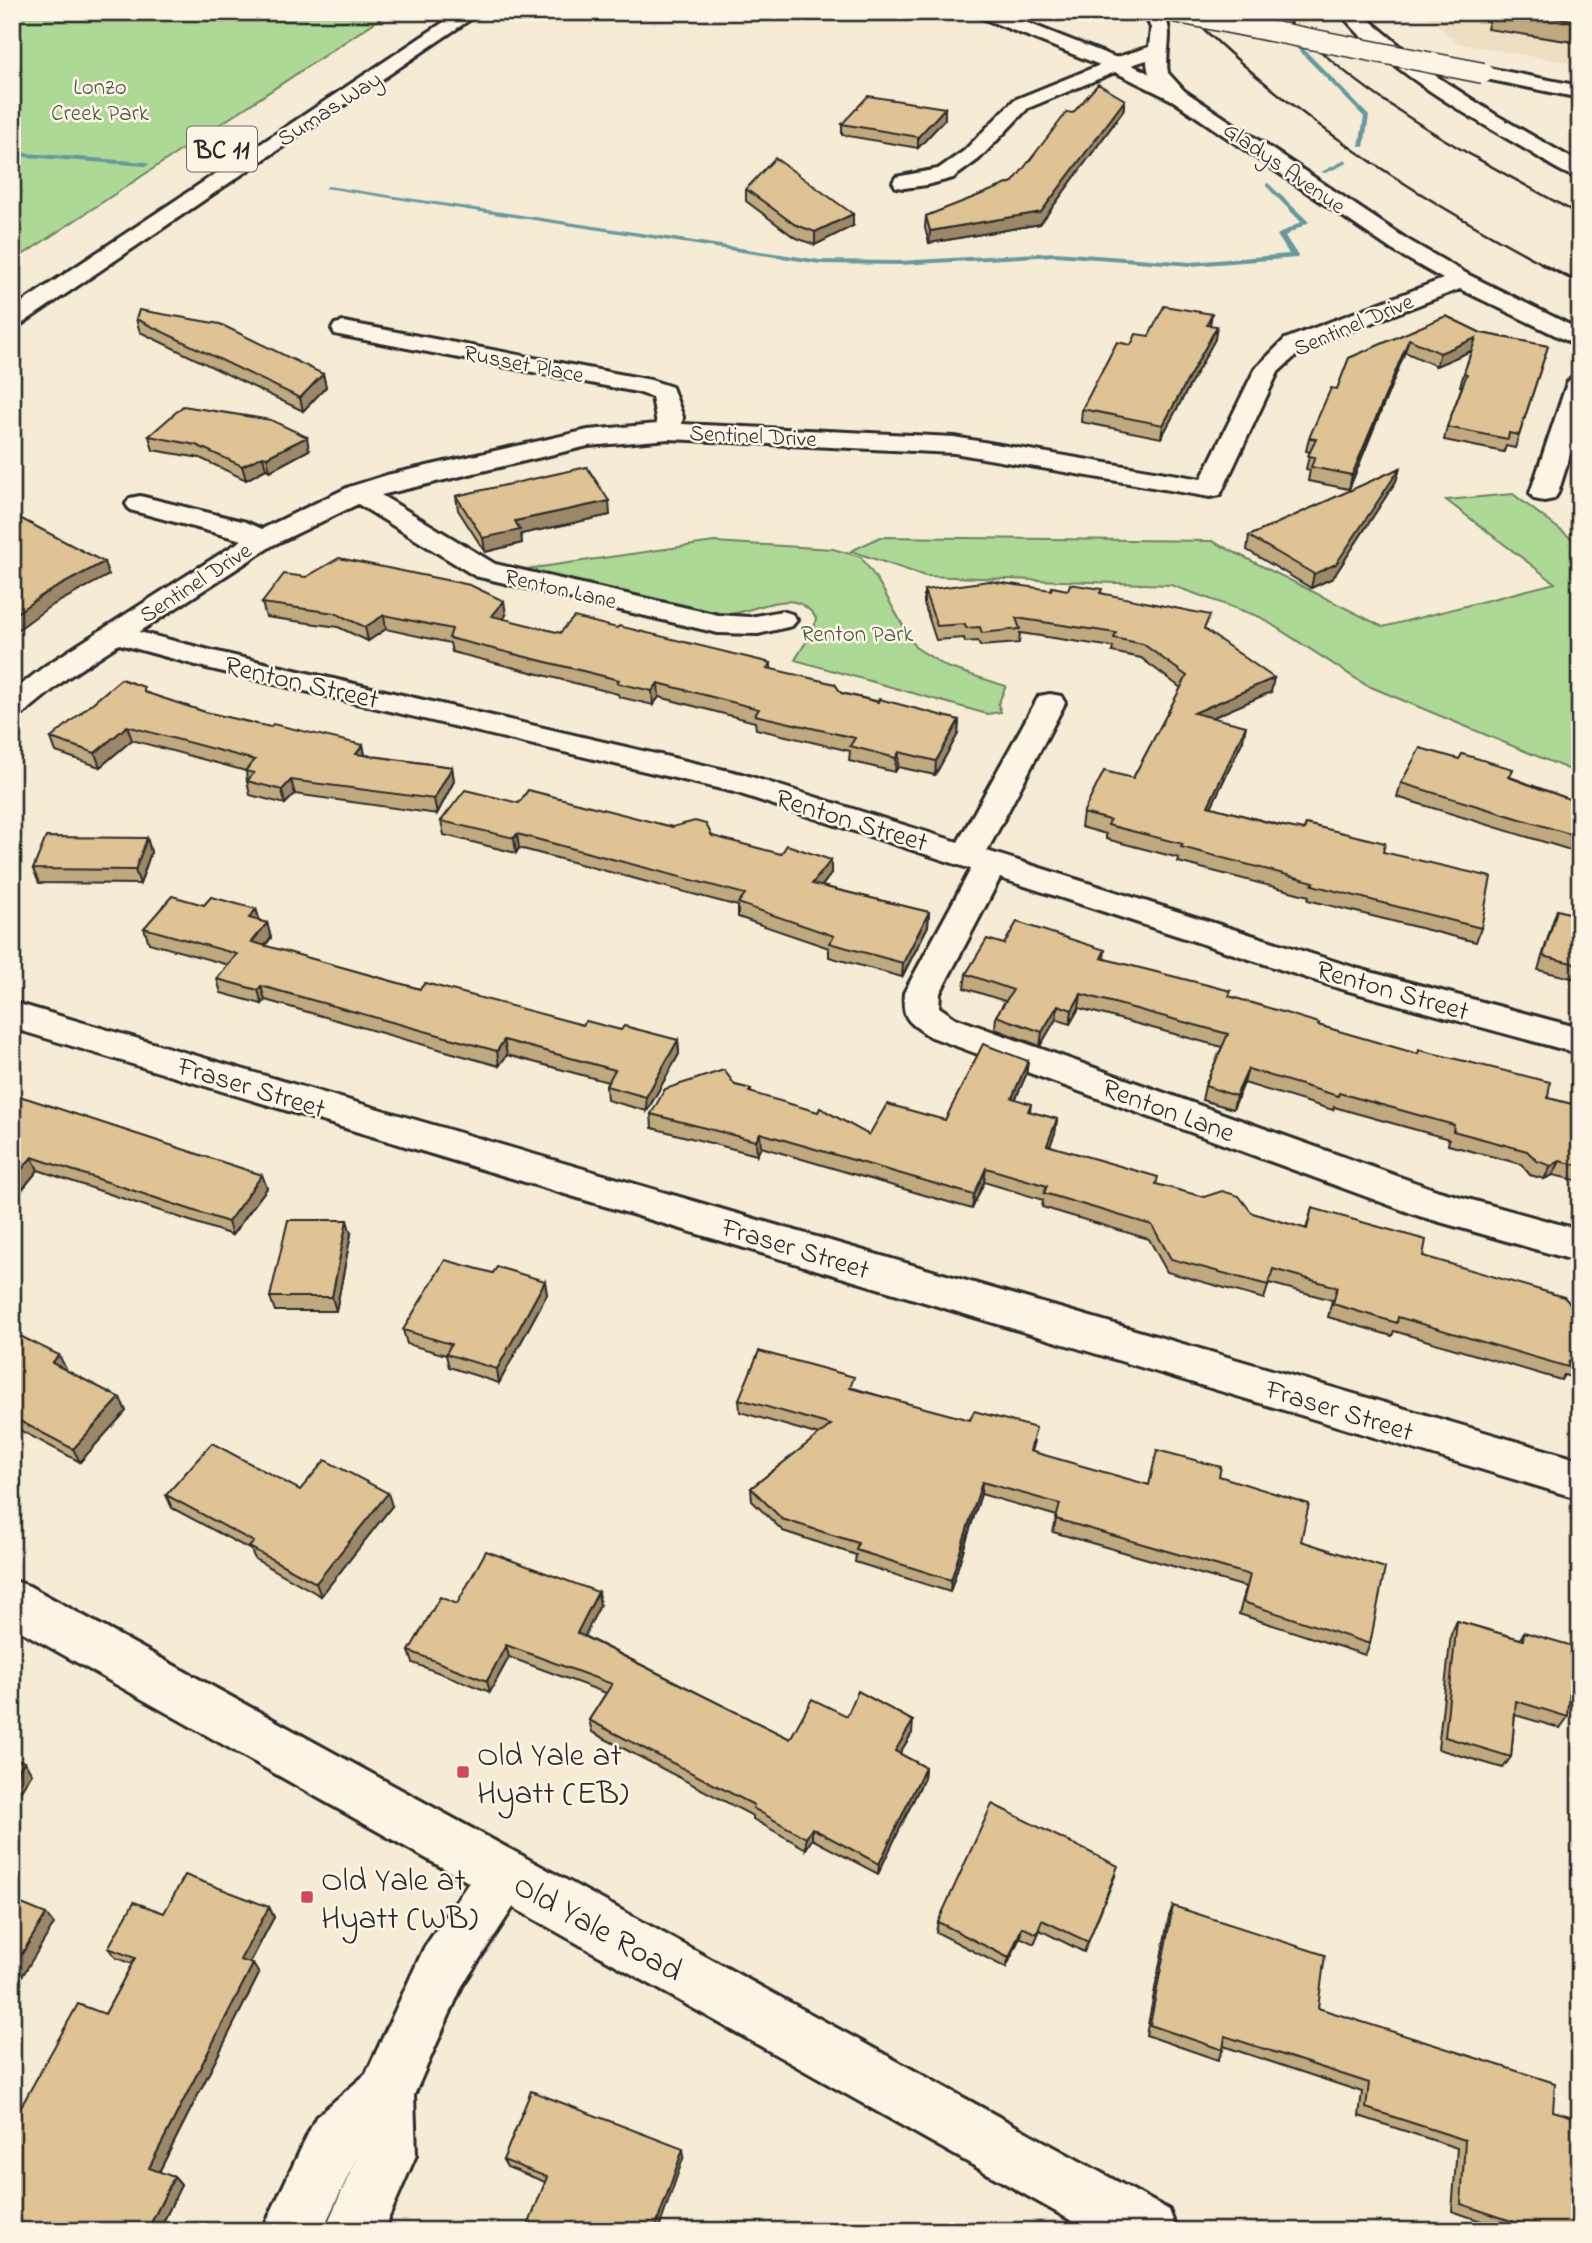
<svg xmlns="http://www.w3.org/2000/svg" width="1592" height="2243" viewBox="0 0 1592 2243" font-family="'Indie Flower',sans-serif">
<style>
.built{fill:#efdfc2}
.green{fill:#add896;stroke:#6c8260;stroke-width:2}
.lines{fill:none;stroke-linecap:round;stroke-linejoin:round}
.stream{fill:#67989e;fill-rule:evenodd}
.minor-casing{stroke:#2b2b2b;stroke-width:6}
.major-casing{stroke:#2b2b2b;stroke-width:6}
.highway-casing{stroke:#2b2b2b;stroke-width:6}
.minor{fill:#fcf5e5;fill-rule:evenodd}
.major{fill:#fcf5e5;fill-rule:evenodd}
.highway{fill:#fcf5e5;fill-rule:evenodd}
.rail-far1{stroke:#2b2b2b;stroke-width:2.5}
.rail{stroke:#2b2b2b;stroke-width:3.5}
.major-bridge-casing{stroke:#2b2b2b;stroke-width:23;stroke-linecap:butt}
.major-bridge{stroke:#fcf5e5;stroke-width:20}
.wall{fill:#c0a87f;stroke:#2b2b2b;stroke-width:2}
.shaded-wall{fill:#9c8868;stroke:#2b2b2b;stroke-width:2}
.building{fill:#dfc394;stroke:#2b2b2b;stroke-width:2}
.poi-dot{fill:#d1495b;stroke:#fcf5e5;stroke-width:2.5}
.labels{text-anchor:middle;stroke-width:5;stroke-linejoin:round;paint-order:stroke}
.far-park-label{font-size:23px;fill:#4c5646;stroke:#fcf5e5}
.far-street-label{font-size:23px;fill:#2b2b2b;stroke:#fcf5e5}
.shield{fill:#fcf5e5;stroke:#6a6863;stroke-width:2}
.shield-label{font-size:26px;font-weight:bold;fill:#2b2b2b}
.street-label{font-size:28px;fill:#2b2b2b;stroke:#fcf5e5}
.near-poi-label{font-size:33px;fill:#2b2b2b;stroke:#fcf5e5;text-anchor:start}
.near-street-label{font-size:33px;fill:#2b2b2b;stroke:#fcf5e5}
</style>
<rect width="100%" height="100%" fill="#f6ebd5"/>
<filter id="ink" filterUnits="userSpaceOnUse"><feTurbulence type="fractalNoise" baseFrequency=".0143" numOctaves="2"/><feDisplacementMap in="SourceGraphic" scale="14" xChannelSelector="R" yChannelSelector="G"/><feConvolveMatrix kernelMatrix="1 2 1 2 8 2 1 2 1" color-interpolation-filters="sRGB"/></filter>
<g filter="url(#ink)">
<path class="built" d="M1424 12H1580V65L1457 43Z"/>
<path class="green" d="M12 12H390L12 262Z
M1513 494 1580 545V774L1366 685 1260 617 1171 585 925 576 851 551 880 537 1212 541 1383 627 1555 583 1446 500Z
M714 542 833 549 861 557 878 581 915 647 947 667 1006 686 998 704 1001 712 987 714 795 660 814 629 816 618C794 583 755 613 725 615L520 570Z"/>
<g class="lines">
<path class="stream" d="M1261 12H1268L1369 116 1364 147 1359 146 1364 117Z
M12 152 146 162 149 164 146 166 12 156Z
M1345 160 1347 161V163L1326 173 1321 172Z
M1268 183 1309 222 1285 236 1298 256 1297 258 1191 266 1055 256 899 265 820 264 325 188 328 186 820 260 899 261 1055 252 1191 262 1289 254 1277 235 1301 222 1266 186V184Z"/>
<g class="minor-casing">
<path id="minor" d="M974 12H1000L1122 60 1186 92 1408 240 1469 275 1580 330V347L1460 289 1303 349 1278 372 1223 489 1220 495 1210 497 954 453 669 439 588 446 381 495 495 564 718 615 750 617 782 611 792 614 797 620 792 626 758 634 718 633 475 576 358 504 273 545 139 632 213 651 742 774 958 842 1039 696 1050 694 1061 696 1065 703 987 851 1359 969 1580 1028V1054L1338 988 1000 878 940 993 939 1007 955 1018 1439 1191 1580 1230V1262L1419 1216 929 1036C908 1021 902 1020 904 993L971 869 734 792 207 668 119 644 67 678 23 714 12 716V692L45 666 242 540 130 510 126 504 130 498 140 496 246 522 262 529 349 487 387 475 588 430 657 424 652 397 637 392 344 336 335 334 332 329 335 324 344 322 651 380 672 387 683 417 682 424 954 437 1201 479 1255 369 1285 339 1443 279 1392 250 1172 100 1115 72 1028 108 979 159 953 178 927 185 904 188 896 187 893 182 896 177 938 169 964 151 1014 100 1100 65 977 16Z
M1340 12H1360L1436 76 1496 115 1580 163V178C1561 174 1544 160 1527 150 1470 117 1379 65 1340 12Z
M1580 376V423L1558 493 1554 499 1544 501 1534 499 1530 493 1567 383 1571 378Z
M12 1002 1580 1460V1499L12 1028Z
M505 1848 523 1856 531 1874 523 1892 462 1986 414 2095 416 2155 383 2231H324L357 2157 322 2231H262L316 2117 366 2074 424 1948 487 1856Z"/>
</g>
<g class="major-casing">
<path id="major" d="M1144 12H1162C1176 31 1164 51 1168 73L1189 96 1186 100H1172C1158 89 1147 79 1147 60L1115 70 1105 64 1108 60 1149 47 1151 28Z
M1483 67 1580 86V98L1476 77 1473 73Z
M12 1580 29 1586 1169 2210 1177 2231H1090L12 1626Z"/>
</g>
<g class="highway-casing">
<path id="highway" d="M459 12H481L20 325 12 327V309Z"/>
</g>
<use href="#minor" class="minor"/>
<use href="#major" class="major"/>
<use href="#highway" class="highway"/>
<path class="rail-far1" d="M1186 12C1291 116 1414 195 1545 265
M1280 12C1362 101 1476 158 1580 215"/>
<path class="rail" d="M1541 264 1580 283"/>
<g class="major-bridge-casing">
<path id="major-bridge" d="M1174 12 1483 73"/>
</g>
<use href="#major-bridge" class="major-bridge"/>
</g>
<path class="wall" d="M1491 12H1580V43L1487 29Z
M1125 100 1123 111 1040 224 929 243 925 228 926 216 1013 182 1073 113Z
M945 108V119L918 148 842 135V124Z
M746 189 853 226 815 245 794 237 746 201Z
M1212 314 1210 325 1215 339 1161 438 1081 422 1082 409 1131 345 1149 336Z
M1446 316 1481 333 1548 346 1515 448 1506 446 1504 452 1444 440 1447 427 1462 386H1460L1471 351 1436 366 1405 352 1349 489 1308 481 1310 470 1306 469 1310 452 1306 451 1309 438 1337 389 1349 358Z
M136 319 323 374 326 387 303 411 140 332Z
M149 436 309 450 270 471 266 469 246 480 200 458 153 450Z
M1400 468 1396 481 1333 578 1311 588 1247 550 1249 536Z
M456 496 610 515 521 534 522 543 485 552 458 510Z
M924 590H1051L1101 593 1206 630 1271 692 1213 717 1243 740 1211 807 1383 852 1481 928 1476 942 1308 900 1309 896 1178 862 1179 858 1106 839V834L1081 827 1083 813 1133 778 1181 688 1141 658 1112 652 1113 647 1020 633 1019 643 980 646 978 641 965 642 964 638 936 640 924 603Z
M262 603 506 615 503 619 560 633 617 628 771 663V669L841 693 959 720 958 734 935 775 898 767 895 772 849 761 850 751 756 729 755 722 659 697 653 705 619 697 618 694 452 652 450 643 386 629 368 641 338 627 266 617Z
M146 693 205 712 270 727 363 745 365 755 452 767 454 781 437 814 295 794 285 804 250 795 247 781 246 771 132 740 100 767 56 752 51 738Z
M1459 759 1513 769 1510 777 1580 803V853L1397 797 1401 783Z
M519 803 672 827 712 836 831 874 822 886 929 912 928 926 902 977 829 957V948L738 917V906L519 848 516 853 444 835 441 821Z
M147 838 151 852 140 884 39 883 33 869Z
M204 905 256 909 260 921 267 923 271 938 265 946 420 989 583 1025 621 1030 678 1040 679 1054 647 1111 607 1100 606 1086 608 1082 507 1055 499 1066 265 1000 262 1004 221 993 217 979 229 965 149 943 144 928Z
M1557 910 1580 916V980L1538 970 1552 924Z
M1004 944 1105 950 1104 959 1229 997 1548 1098 1580 1106V1181L1553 1175 1544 1179 1530 1175 1521 1164 1448 1145 1449 1139 1334 1107 1333 1110 1244 1083 1233 1109 1202 1100 1205 1086 1222 1047 1079 1008 1070 1024 1056 1019 1040 1046 995 1029 996 1016 1005 1001 964 988 966 974Z
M1028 1061 1026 1075 1015 1100 1031 1104 1030 1112 1057 1119 1055 1133 1050 1146 1157 1185 1306 1229 1312 1208 1423 1256 1580 1315V1380L1564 1375 1561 1380 1394 1331 1392 1336 1328 1317 1332 1300 1269 1283 1264 1299 1167 1272 1149 1239 1042 1207 1043 1200 984 1182 972 1209 761 1147 757 1155 652 1128 651 1114 735 1085 751 1089V1093L869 1135 945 1120Z
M12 1094 262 1175 267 1188 232 1235 38 1170 12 1202Z
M351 1234 336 1311H275L270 1297Z
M493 1273 547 1294 499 1383 449 1367 446 1355 407 1344 403 1330Z
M12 1344 66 1369 65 1370 120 1398 126 1411 80 1462 12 1426Z
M853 1388 1034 1441 1031 1452 1148 1485 1219 1476 1301 1541 1370 1644 1365 1655 1239 1614 1246 1587 1053 1532 1057 1516 981 1494 950 1592 855 1562 856 1555 783 1531 752 1501 751 1488 819 1435 740 1412 739 1399Z
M300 1490 392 1506 321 1596 255 1559 251 1550 172 1508 166 1495Z
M457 1604 600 1605 584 1636 790 1739 847 1716 912 1733 899 1754 925 1767 924 1778 878 1874 812 1839 806 1849 753 1819V1816L592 1732 589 1720 606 1693 509 1657 490 1692 413 1663 409 1651Z
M1457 1621 1520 1639 1524 1632 1568 1717 1560 1728 1515 1715 1511 1757 1503 1768 1438 1749 1451 1634Z
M1115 1876 1084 1952 1040 1930 1034 1944 1020 1937 1006 1968 936 1932 938 1922Z
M1173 1906 1318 2008 1553 2111 1580 2231H1510L1452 2211 1457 2148 1359 2116 1362 2092 1223 2046V2050L1218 2060 1146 2035 1169 1916Z
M269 1907 274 1917 250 1963 259 1974 159 2172 174 2177 181 2185 159 2231H12L105 2014 132 1964 116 1958 108 1948 164 1913Z
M684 2156 545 2182 507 2167 503 2160Z"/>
<path class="shaded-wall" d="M1125 100 1123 111 1040 224 929 243 930 231 1041 212Z
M945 108V119L918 148V137Z
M853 214V226L815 245V232Z
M1217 326 1215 339 1161 438 1163 425Z
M1476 338 1473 350 1436 366 1440 353Z
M1409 339 1405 352 1349 489 1352 475Z
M323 374 326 387 303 411 300 398Z
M307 437 309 450 270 471 267 457Z
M263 456 266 469 246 480 242 466Z
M1400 468 1396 481 1333 578 1311 588 1314 574Z
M609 501 610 515 521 534 522 543 485 552 483 538 515 521Z
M104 562 109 575 49 607 12 634V616L44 594Z
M504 601 506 615 494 630 492 616Z
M384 615 386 629 368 641 365 627Z
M1274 678 1271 692 1191 727 1194 713Z
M658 683 659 697 653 705 652 691Z
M959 720 958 734 935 775 936 761Z
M127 726 132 740 100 767 95 753Z
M1246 726 1243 740 1205 820 1208 806Z
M363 745 366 760 356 754Z
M899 752 898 767 895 772 896 758Z
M452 767 454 781 437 814 434 799Z
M291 780 295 794 285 804 282 790Z
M517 834 519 848 516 853 514 838Z
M147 838 151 852 140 884 135 870Z
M831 860V874L812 898V884Z
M256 909 260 923 249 918Z
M929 912 928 926 902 977 903 963Z
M267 923 271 938 256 956 252 942Z
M261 986 265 1000 262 1004 258 990Z
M1081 994 1079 1008 1070 1024 1072 1010Z
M1058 1005 1056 1019 1040 1046 1042 1032Z
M504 1040 507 1055 499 1066 497 1051Z
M678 1040 679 1054 647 1111 646 1097Z
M1028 1061 1026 1075 1010 1112 1012 1098Z
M1248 1069 1244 1083 1233 1109 1236 1096Z
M1057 1119 1055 1133 1045 1159 1047 1145Z
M760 1133 761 1147 757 1155 756 1141Z
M32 1157 38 1170 12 1202V1181Z
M1560 1161 1553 1175 1544 1179 1551 1166Z
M986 1168 984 1182 972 1209 974 1195Z
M262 1175 267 1188 232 1235 228 1222Z
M347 1220 351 1234 336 1311 332 1297Z
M545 1281 547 1294 499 1383 497 1369Z
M59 1355 66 1369 58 1376 52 1363Z
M120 1398 126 1411 80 1462 73 1449Z
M982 1482 981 1494 950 1592 951 1580Z
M388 1493 392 1506 321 1596 316 1583Z
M598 1592 600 1605 580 1645 577 1633Z
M506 1645 509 1657 490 1692 487 1681Z
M913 1721 912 1733 894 1763 895 1751Z
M24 1762 32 1773 12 1804V1780Z
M925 1767 924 1778 878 1874 879 1864Z
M812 1828V1839L806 1849V1838Z
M269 1907 274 1917 246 1970 240 1960Z
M46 1914 54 1924 12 1993V1970Z
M1022 1927 1020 1937 1006 1968 1009 1958Z
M253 1964 259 1974 157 2176 149 2168Z
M683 2149 684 2156 658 2231H654Z
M174 2177 181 2185 159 2231H147Z"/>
<path class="building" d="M1516 12H1580V21Z
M1098 84 1125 100 1041 212 930 231 926 216 1013 182 1067 112 1073 113Z
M868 96 945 108 918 137 842 124Z
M775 158 853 214 815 232 794 224 746 189Z
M1164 306 1212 314 1207 325 1217 326 1163 425 1082 409 1117 342 1131 345 1136 334 1149 336Z
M139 310 220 324 323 374 300 398 136 319Z
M1446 316 1481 333 1548 346 1519 435 1509 433 1508 439 1447 427 1467 374 1464 373 1476 338 1440 353 1409 339 1352 475 1311 467 1315 457 1308 456 1316 439 1309 438 1331 388 1337 389 1349 358Z
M183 406 271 420 307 437 267 457 263 456 242 466 196 445 149 436Z
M587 467 609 501 515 521 520 530 483 538 456 496Z
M1400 468 1336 564 1314 574 1249 536Z
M12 514 104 562 44 594 12 616Z
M339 558 470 585 504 601 492 616 560 633 574 617 617 628 619 626 771 663 767 668 835 684 841 693 878 702 879 699 959 720 936 761 899 752 896 758 850 746 855 738 755 715 759 709 658 683 652 691 617 683 619 680 449 638 452 629 384 615 365 627 335 613 262 603 284 574 306 577Z
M989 581 1051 590 1052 587 1068 590 1070 584 1102 589 1100 593 1210 615 1204 629 1274 678 1194 713 1246 726 1208 806 1278 825 1304 830 1306 824 1385 843 1383 852 1491 877 1481 928 1312 885 1314 882 1181 847 1183 844 1108 825 1110 820 1083 813 1104 771 1133 778 1187 676 1143 644 1114 638 1116 633 1016 618 1020 629 982 633 980 627 966 628 965 624 937 626 924 590Z
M121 679 144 687V692L205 712 270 727 273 724 363 745 356 754 452 767 434 799 291 780 282 790 247 781 254 773 245 771 255 760 127 726 95 753 51 738Z
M1420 748 1459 759 1462 754 1513 769 1508 777 1580 803V837L1401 783Z
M465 790 519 803 528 790 672 827 695 821 706 824 712 836 781 854 787 845 831 860 812 884 929 912 903 963 829 943 834 936 738 903 745 894 517 834 514 838 441 821Z
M46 837 147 838 135 870 33 869Z
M172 896 204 905 211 897 256 909 249 918 267 923 252 942 420 989 425 983 583 1025 586 1021 621 1030 624 1026 678 1040 646 1097 606 1086 615 1070 504 1040 497 1051 261 986 258 990 217 979 237 954 144 928Z
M1557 910 1580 916V965L1543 956Z
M1017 922 1105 950 1101 958 1231 991 1229 996 1319 1023 1318 1025 1418 1054 1419 1050 1550 1082 1548 1098 1580 1106V1166L1560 1161 1551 1166 1537 1161 1527 1151 1453 1131 1454 1125 1339 1093 1338 1096 1248 1069 1236 1096 1205 1086 1228 1034 1081 994 1072 1010 1058 1005 1042 1032 996 1016 1013 990 966 974 987 939 1004 944Z
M983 1044 1028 1061 1012 1098 1031 1104 1028 1111 1057 1119 1047 1145 1158 1177 1156 1184 1204 1197 1222 1191 1239 1196 1252 1213 1307 1229 1312 1208 1426 1240 1423 1256 1564 1297 1580 1315V1365L1569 1361 1568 1367 1398 1317 1397 1323 1333 1304 1337 1287 1273 1269 1268 1285 1171 1259 1152 1225 1044 1193 1047 1186 986 1168 974 1195 760 1133 756 1141 651 1114 665 1089 724 1070 735 1085 751 1089 749 1092 818 1112 820 1108 869 1135 887 1104 945 1120Z
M12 1094 29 1099 262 1175 228 1222 32 1157 12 1181Z
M288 1220H347L332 1297H270Z
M445 1260 493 1273 497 1267 545 1281 497 1369 446 1354 451 1344 403 1330Z
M20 1336 59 1355 52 1363 120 1398 73 1449 12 1417 13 1397H12V1344Z
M759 1351 854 1377 850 1388 970 1420 974 1411 1036 1428 1030 1451 1149 1485 1157 1450 1221 1467 1219 1476 1309 1504 1301 1541 1385 1568 1370 1644 1243 1602 1250 1575 1056 1519 1060 1504 982 1482 951 1580 856 1550 858 1543 782 1519 751 1488 831 1425 739 1399Z
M212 1443 300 1490 325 1460 388 1493 316 1583 249 1547 254 1542 166 1495Z
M486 1551 598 1592 577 1633 790 1739 812 1699 847 1716 858 1691 913 1721 895 1751 925 1767 879 1864 812 1828 806 1838 753 1808 754 1805 589 1720 612 1684 506 1645 487 1681 409 1651 440 1597 457 1604Z
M1457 1621 1523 1640 1524 1632 1573 1646 1568 1717 1516 1701 1511 1757 1445 1737Z
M12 1758 24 1762 12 1780Z
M992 1804 1118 1866 1088 1942 1042 1920 1037 1934 1022 1927 1009 1958 938 1922Z
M185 1875 269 1907 240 1960 253 1964 149 2168 174 2177 147 2231H12V2123L78 2004 105 2014 135 1958 108 1948 134 1902 164 1913Z
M12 1900 46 1914 12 1970Z
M1173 1906 1325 1955 1318 2008 1555 2083 1553 2111 1580 2119V2231H1541L1461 2204 1465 2140 1366 2108 1369 2083 1225 2036 1223 2050 1150 2025Z
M531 2091 683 2149 654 2231H526L547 2177 503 2160Z"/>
</g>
<g class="poi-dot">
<rect x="456" y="1765" width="14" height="14" rx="3.5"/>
<rect x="300" y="1890" width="14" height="14" rx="3.5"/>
</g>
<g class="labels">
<g class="far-park-label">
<text x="100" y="94">Lonzo<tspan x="100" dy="26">Creek Park</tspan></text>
<text x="857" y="641">Renton Park</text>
</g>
<g class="far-street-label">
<text transform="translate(329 108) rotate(-33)" y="8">Sumas Way</text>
<text transform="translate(1285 167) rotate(35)" y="8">Gladys Avenue</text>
<text transform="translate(1353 324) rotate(-23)" y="8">Sentinel Drive</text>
<text transform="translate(524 363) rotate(11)" y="8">Russet Place</text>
<text transform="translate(753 435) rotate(3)" y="8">Sentinel Drive</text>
<text transform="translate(195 582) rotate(-33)" y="8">Sentinel Drive</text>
<text transform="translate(561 588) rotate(13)" y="8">Renton Lane</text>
</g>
<rect class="shield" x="187" y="126.5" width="70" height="45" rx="5"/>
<g class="shield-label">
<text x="222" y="158">BC 11</text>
</g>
<g class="street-label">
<text transform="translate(302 681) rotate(13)" y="10">Renton Street</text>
<text transform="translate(852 819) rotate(17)" y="10">Renton Street</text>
<text transform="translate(1393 989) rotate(16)" y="10">Renton Street</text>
<text transform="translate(252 1086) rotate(17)" y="10">Fraser Street</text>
<text transform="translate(1169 1109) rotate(20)" y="10">Renton Lane</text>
<text transform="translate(796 1247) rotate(17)" y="10">Fraser Street</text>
<text transform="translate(1340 1409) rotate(17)" y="10">Fraser Street</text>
</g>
<g class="near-poi-label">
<text x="477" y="1765">Old Yale at<tspan x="477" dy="38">Hyatt (EB)</tspan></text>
<text x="321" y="1890">Old Yale at<tspan x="321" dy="38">Hyatt (WB)</tspan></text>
</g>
<g class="near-street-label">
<text transform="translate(599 1926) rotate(29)" y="12">Old Yale Road</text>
</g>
</g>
<rect width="1592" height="2243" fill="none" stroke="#fcf5e5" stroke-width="42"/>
<rect x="21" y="21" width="1550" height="2201" fill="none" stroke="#2b2b2b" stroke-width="2.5" filter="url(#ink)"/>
</svg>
